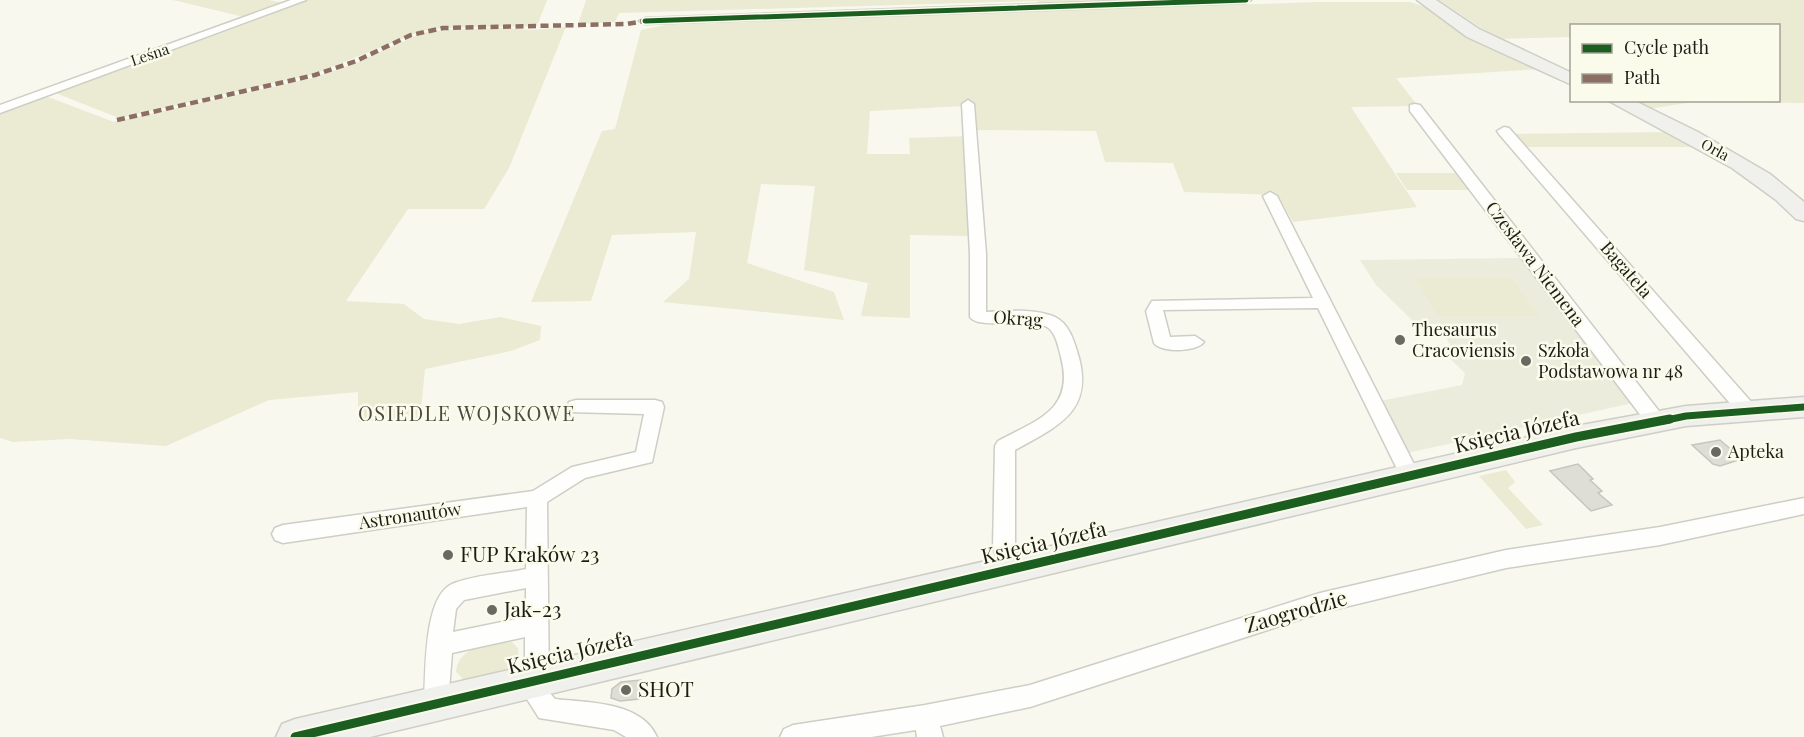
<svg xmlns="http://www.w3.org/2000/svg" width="1804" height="737" viewBox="0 0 1804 737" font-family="'Playfair Display',serif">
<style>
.built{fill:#ececdc}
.green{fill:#eaebd2}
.building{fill:#deded7;stroke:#c6c6bf;stroke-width:1.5}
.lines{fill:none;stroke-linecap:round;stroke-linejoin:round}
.street-casing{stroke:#cecec7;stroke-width:3}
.secondary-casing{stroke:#cecec7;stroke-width:3}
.street{fill:#fefefc;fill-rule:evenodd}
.secondary{fill:#f0f0ec;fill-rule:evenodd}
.quiet{stroke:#8d6e63;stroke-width:4.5;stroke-dasharray:8 4.5;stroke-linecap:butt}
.cycleway-far2-casing{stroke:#fbfbeb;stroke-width:8}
.cycleway-far1-casing{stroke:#fbfbeb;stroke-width:10}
.cycleway-casing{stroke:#fbfbeb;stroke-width:13}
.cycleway-far2{stroke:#1b5e20;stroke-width:5}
.cycleway-far1{stroke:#1b5e20;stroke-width:7}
.cycleway{stroke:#1b5e20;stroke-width:9}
.poi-dot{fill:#6a6a62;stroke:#fbfbeb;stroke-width:2}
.labels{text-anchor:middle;stroke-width:5;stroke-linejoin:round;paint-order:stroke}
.far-street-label{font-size:15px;fill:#1d1d17;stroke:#fbfbeb}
.street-label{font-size:18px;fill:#1d1d17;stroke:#fbfbeb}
.poi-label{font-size:18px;fill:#1d1d17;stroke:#fbfbeb;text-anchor:start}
.neighbourhood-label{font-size:20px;letter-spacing:1.5px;fill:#4a4b3e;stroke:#fbfbeb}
.near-street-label{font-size:21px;fill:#1d1d17;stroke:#fbfbeb}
.near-poi-label{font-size:21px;fill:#1d1d17;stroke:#fbfbeb;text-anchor:start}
</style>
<rect width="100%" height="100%" fill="#f8f8ee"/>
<path class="built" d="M1521 258 1633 403 1407 453 1380 401 1462 385 1465 373 1440 349 1452 348 1438 324H1416L1376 285 1360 260Z"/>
<path class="green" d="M173 0H269L279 2 296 0 248 18Z
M304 0H547L537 26 442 28 421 31 314 74 119 118 53 92Z
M586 0H1176L1044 4 1036 1 619 13 615 22 578 24Z
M1439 0H1804V103L1693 102 1648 109 1629 101 1778 100V26H1572L1571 37 1498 39Z
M1317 2H1410L1426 7 1458 28 1540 69 1396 78 1418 106 1351 107 1417 207 1293 222 1278 195 1184 192 1173 163 1105 162 1096 131 973 130 970 100 964 106 870 111 867 154H910L909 138 968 136 971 236 910 235V318L861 316 868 283 804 270 815 186 761 184 747 263 834 292 844 320 663 302 689 279 696 232 612 235 591 301 531 302 602 131 615 129 641 30 665 25Z
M566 27 509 168 484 209H408L346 301 404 304 424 319 459 324 500 317 541 326 540 340 511 351 425 369 420 419 358 422V392L269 400 166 446 70 439 13 442 0 438V111L43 95 114 122 313 78 356 63 422 33 443 30 505 28 532 30Z
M1671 132 1699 147H1522L1510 134Z
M1396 173H1457L1470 190H1407Z
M1415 278H1512L1539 316H1438Z
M1506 470 1515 482 1508 488 1543 525 1526 529 1479 476Z
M503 641 512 642 518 648 519 658 512 669 465 681 456 672C458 648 484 645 503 641Z"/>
<path class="building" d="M1720 440 1742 459 1720 466 1713 464 1692 445Z
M1578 464 1593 479 1590 480 1602 491 1598 493 1612 505 1591 511 1550 471Z
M641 680 639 699 620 701 611 698 612 689 621 682Z"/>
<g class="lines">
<g class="street-casing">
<path id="street" d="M291 0H306L0 113V105Z
M1153 0H1251L1246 3 645 24 639 21 645 18Z
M968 100 974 104 986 254V312C1008 311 1034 308 1055 317 1068 323 1073 338 1077 351 1096 410 1060 425 1015 450V549L1023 569 1020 575 1012 578 1004 575 993 549 995 446 998 441C1037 420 1075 410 1061 357 1058 346 1056 331 1045 326 1028 317 978 330 970 317V254L962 104Z
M1415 104 1420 105 1662 415 1665 420 1662 425H1648L1410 111V105Z
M1504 127 1509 128 1754 405 1756 410 1754 415H1740L1499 134 1497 131Z
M1270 192 1277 196 1420 476 1417 481 1410 484 1403 481 1318 308 1163 310 1170 337 1195 336 1204 342C1197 352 1161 353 1154 343L1146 311 1152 301 1313 298 1263 196Z
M576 400H655L662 402 664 407 652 462 585 478 547 502 549 692 555 699C588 703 641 701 657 737H626L614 730 539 718 525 696V637L452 653 448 703 445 711 436 714 427 711 424 703C426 674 423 597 452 584 474 575 503 574 526 569L527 507 283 543 275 540 272 534 275 528 283 525 533 491 572 467 636 452 644 414 569 412 567 407 569 402ZM526 588V617L453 632 456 609 464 600Z
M1804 498V514L1660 545 1506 568 1320 613 1030 707 940 726 943 737H917L916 730 871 737H780L784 729 793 725 925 705 1030 685 1320 593 1506 550 1660 527Z"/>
</g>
<g class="secondary-casing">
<path id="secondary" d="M1417 0H1436L1479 29 1572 73V85L1467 37Z
M1607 100H1633L1698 132 1770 174 1804 202V221L1796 219 1776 200 1732 168Z
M1804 397V417L1686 426 1576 448 370 737H276L282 724 295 719 1576 426 1686 406Z"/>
</g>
<use href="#street" class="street"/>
<use href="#secondary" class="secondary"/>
<path class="quiet" d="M117 120 315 75 356 61 411 35 443 28 626 24 645 21"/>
<g class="cycleway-far2-casing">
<path id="cycleway-far2" d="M645 21 1246 0"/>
</g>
<g class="cycleway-far1-casing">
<path id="cycleway-far1" d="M1662 421 1686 416 1804 407"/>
</g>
<g class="cycleway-casing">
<path id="cycleway" d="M295 737 1576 437 1670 419"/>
</g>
<use href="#cycleway-far2" class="cycleway-far2"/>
<use href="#cycleway-far1" class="cycleway-far1"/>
<use href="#cycleway" class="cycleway"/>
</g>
<g class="poi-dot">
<circle cx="1400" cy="340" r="6"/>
<circle cx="1526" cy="361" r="6"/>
<circle cx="1716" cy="452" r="6"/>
<circle cx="448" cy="555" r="6"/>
<circle cx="492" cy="610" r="6"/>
<circle cx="626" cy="690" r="6"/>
</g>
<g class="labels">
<g class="far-street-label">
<text transform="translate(150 55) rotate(-19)" y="5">Leśna</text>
<text transform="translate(1715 150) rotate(29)" y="5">Orla</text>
</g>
<g class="street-label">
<text transform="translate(1535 264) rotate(53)" y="6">Czesława Niemena</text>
<text transform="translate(1626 270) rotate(49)" y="6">Bagatela</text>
<text transform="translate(1018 319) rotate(4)" y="6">Okrąg</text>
<text transform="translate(410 516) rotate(-8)" y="6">Astronautów</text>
</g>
<g class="poi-label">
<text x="1412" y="336">Thesaurus<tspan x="1412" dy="21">Cracoviensis</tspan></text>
<text x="1538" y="357">Szkoła<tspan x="1538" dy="21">Podstawowa nr 48</tspan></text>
<text x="1728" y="458">Apteka</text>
</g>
<g class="neighbourhood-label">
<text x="467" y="421">OSIEDLE WOJSKOWE</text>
</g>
<g class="near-street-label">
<text transform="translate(1517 432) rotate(-13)" y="7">Księcia Józefa</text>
<text transform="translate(1044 543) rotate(-13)" y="7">Księcia Józefa</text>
<text transform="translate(1296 612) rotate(-16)" y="7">Zaogrodzie</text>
<text transform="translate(570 653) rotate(-13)" y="7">Księcia Józefa</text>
</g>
<g class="near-poi-label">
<text x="460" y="562">FUP Kraków 23</text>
<text x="504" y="617">Jak-23</text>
<text x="638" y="697">SHOT</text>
</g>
</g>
<rect x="1570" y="24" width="210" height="78" fill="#fbfbeb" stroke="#a2a296" stroke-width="1.5"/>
<rect x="1582" y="44" width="30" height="9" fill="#1b5e20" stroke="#a2a296" stroke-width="1.5"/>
<text x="1624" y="54" font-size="18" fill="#1d1d17">Cycle path</text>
<rect x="1582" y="74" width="30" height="9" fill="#8d6e63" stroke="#a2a296" stroke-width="1.5"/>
<text x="1624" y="84" font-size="18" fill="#1d1d17">Path</text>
</svg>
